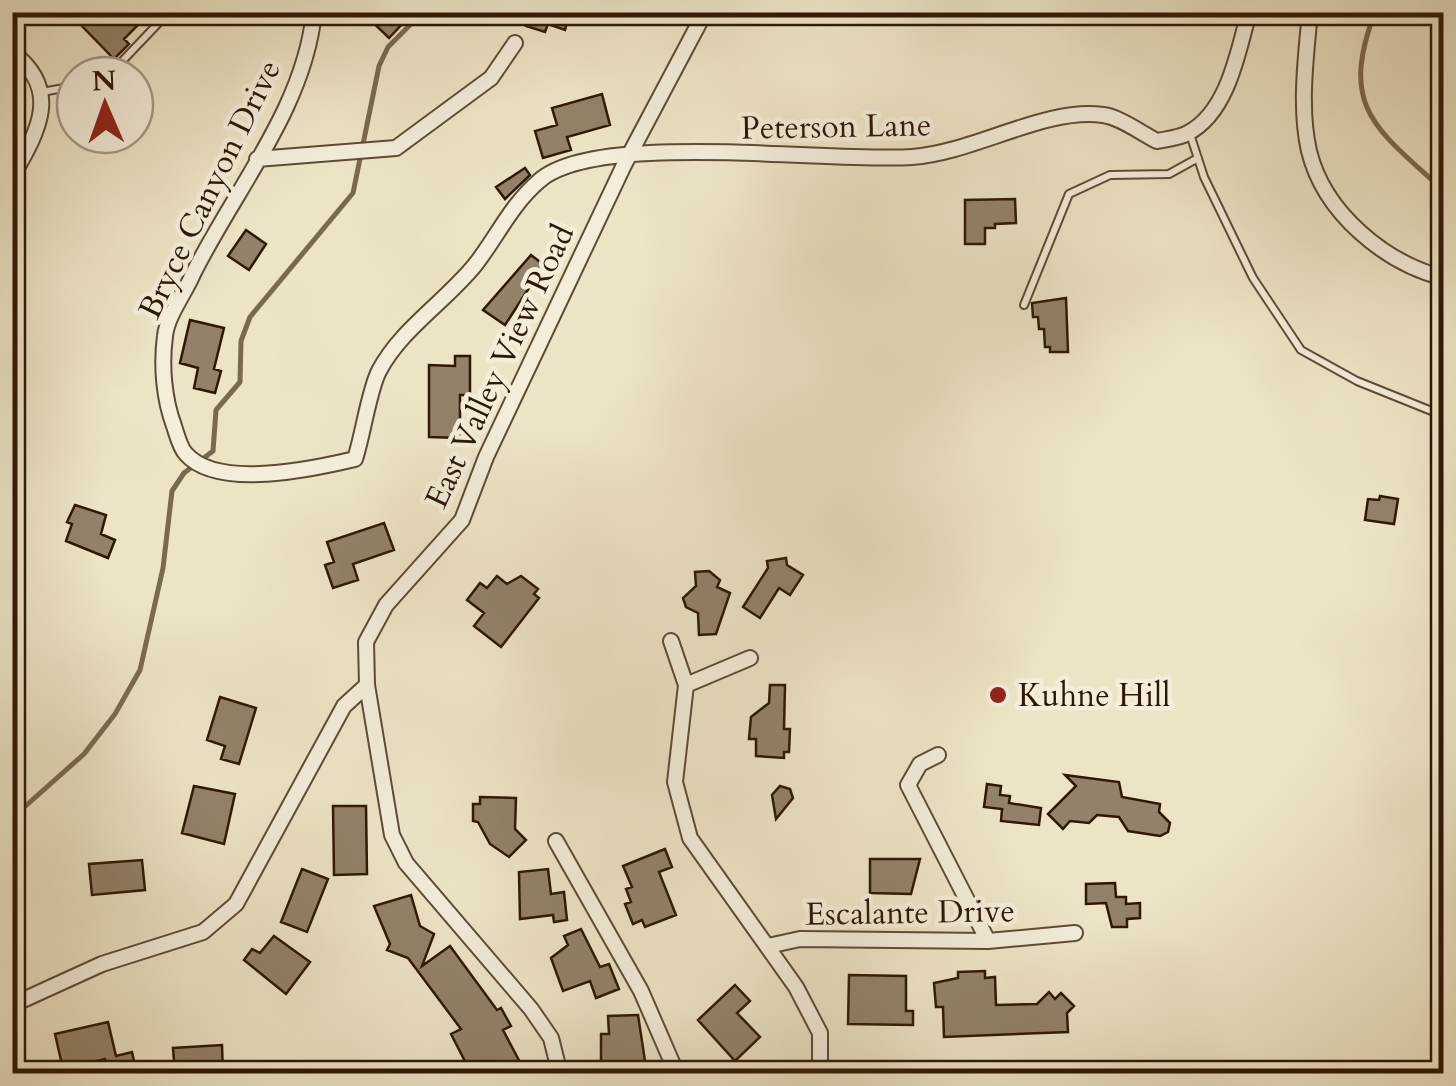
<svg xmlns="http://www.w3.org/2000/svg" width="1456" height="1086" viewBox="0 0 1456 1086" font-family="Cardo,serif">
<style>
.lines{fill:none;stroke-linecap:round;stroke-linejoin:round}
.stream{stroke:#7a6951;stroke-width:5}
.building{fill:#928269;stroke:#2f1805;stroke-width:2.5}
.service-casing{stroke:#5e4b35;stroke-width:10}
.minor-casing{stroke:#5e4b35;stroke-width:18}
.service{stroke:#f3edda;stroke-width:6}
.minor{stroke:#f3edda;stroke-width:14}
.poi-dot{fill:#8f2418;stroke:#f3edda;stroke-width:4}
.labels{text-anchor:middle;stroke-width:9;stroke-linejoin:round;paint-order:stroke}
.street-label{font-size:32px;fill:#2f1805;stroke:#f3edda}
.poi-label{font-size:32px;fill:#2f1805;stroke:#f3edda;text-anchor:start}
</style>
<rect width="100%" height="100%" fill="#ede4c6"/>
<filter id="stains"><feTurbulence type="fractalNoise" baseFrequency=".002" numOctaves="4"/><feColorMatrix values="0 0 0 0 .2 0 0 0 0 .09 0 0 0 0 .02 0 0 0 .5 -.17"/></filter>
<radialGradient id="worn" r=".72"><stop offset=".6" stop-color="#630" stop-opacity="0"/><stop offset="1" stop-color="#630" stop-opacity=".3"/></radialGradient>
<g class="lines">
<path class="stream" d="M1375 12C1338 109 1377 129 1444 191
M12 818 84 754 115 714 140 670 163 568 172 491 184 473 213 451 216 410 240 382 241 341 250 317 353 193 379 66 388 47 423 12"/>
</g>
<path class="building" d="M96 12H132L141 22 124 39 129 44 114 59 82 26Z
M362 12H399L406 20 389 38Z
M521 12H570L565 30 548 24 545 32 526 26 529 18Z
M602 94 610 125 567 137 571 150 543 158 535 131 557 125 552 108Z
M525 168 530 175 505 199 496 187Z
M1015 199 1016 223 995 224V228H985V244H965V200Z
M246 230 266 244 249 270 228 256Z
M531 255 544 265 505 325 483 310Z
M1066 298 1068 352H1050V347H1045L1044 329H1039L1038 317H1033L1032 303Z
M190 320 224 328 214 369 221 371 215 393 194 388 198 368 180 363Z
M455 356H470V395H460V438L429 437V365L455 366Z
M1380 496 1398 499 1394 524 1365 520 1368 499 1379 500Z
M75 505 106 515 101 534 115 540 108 558 66 541 72 524 67 522Z
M384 523 394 550 353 564 358 580 333 588 325 565 334 562 327 542Z
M786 558 787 565 803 575 790 595 779 588 760 618 743 607 768 568 767 561Z
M709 571 720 580 717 587 730 593 716 634 699 635 698 613 686 607 683 598 696 586 695 572Z
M497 576 507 584 521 576 538 589 534 594 539 598 501 647 474 626 484 613 467 600 480 583 487 588Z
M770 685H785L784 729H790L789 752H784V758L756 756V739H749L751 717 769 703Z
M220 697 256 708 239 764 221 759 225 746 207 740Z
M1065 775 1119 782 1122 797 1160 804 1159 812 1170 823 1168 832 1160 836 1128 831 1119 817 1097 815 1089 823 1070 821 1063 829 1048 814 1076 786Z
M987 784 1001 786 1000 795 1010 796 1009 803 1041 808 1039 825 1001 821 1002 809 984 807Z
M194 786 235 794 224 844 182 833Z
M780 786 790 789 793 798 776 819 772 795Z
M480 797 516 798 515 829 526 840 509 857 490 844 478 822 473 821V804H480Z
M333 806H366L367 874 334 875Z
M665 849 672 867 659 872 676 915 645 927 642 920 633 924 625 904 631 902 626 889 632 887 623 866Z
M870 859H920L911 894 870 893Z
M142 860 145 890 92 895 89 864Z
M302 869 328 879 307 932 281 922Z
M548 869 551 894 564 892 567 920 554 922 553 915 520 919 519 872Z
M1115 883 1116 897H1126V904L1140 903V918L1127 919V927H1112L1106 903 1086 904V884Z
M411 895 420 926 434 934 422 966 450 946 497 1010 501 1008 511 1026 503 1030 522 1066 508 1074H481L476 1065 469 1069 451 1034 461 1029 408 958 387 950 390 944 374 906Z
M581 929 600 967 609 964 619 989 596 998 590 981 563 991 551 958 568 945 564 936Z
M274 936 310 962 286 994 244 960 252 949 260 953Z
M985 971V978L995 977 996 1005 1037 1004 1049 992 1055 999 1061 993 1074 1006 1067 1013 1068 1032 944 1037 943 1007H936L934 983 958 978V972Z
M849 975 906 976V1011H913V1025L848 1024Z
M735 985 750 1001 737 1013 760 1037 735 1061 698 1020Z
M638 1015 647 1074H611L601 1061V1034H609L608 1016Z
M108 1022 116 1056 132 1052 137 1074H108L105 1059 63 1069 55 1034Z
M222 1045 223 1074H175L173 1048Z"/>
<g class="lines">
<g class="service-casing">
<path id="service" d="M109 75 169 12
M42 92 75 86
M1190 134 1204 177 1253 278 1301 350 1357 381 1444 416
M1024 305 1069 194 1110 175 1169 174 1198 158"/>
</g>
<g class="minor-casing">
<path id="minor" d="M314 12C305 107 234 191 193 274 185 293 167 316 165 336 161 366 164 399 174 426 177 435 180 448 186 454 218 490 313 469 355 459 363 435 369 390 379 371 401 329 445 302 475 265 497 237 511 205 539 181 595 130 830 163 912 157 976 152 1045 107 1103 115 1120 117 1141 133 1157 141 1166 139 1180 138 1188 133 1228 112 1238 52 1249 12
M1310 12C1306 57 1299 107 1309 151 1324 213 1385 263 1444 278
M12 52C63 91 37 133 12 177
M257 159 396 148 491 78 515 43
M671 641 686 685
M750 658 686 685 675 782 690 838 796 987 820 1033V1074
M367 685 392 835 406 863 531 1009 551 1038 560 1074
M938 755 920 764 908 785 988 941
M556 841 641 991 677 1074
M768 946 800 939 988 941 1075 933
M12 1005 102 964 203 932 236 904 344 706 367 685 366 642 386 605 462 520 486 457 624 165 705 12"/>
</g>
<use href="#service" class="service"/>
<use href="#minor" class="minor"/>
</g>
<circle class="poi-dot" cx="998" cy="695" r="10"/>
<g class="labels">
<g class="street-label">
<text transform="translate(836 126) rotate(-1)" y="11">Peterson Lane</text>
<text transform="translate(209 189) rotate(-64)" y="11">Bryce Canyon Drive</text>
<text transform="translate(499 366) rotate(-65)" y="11">East Valley View Road</text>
<text transform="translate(910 912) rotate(-1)" y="11">Escalante Drive</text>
</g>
<g class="poi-label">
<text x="1018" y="706">Kuhne Hill</text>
</g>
</g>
<rect width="1456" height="1086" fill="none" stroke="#ede4c6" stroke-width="50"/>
<rect x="15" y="15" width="1426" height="1056" fill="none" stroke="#2f1805" stroke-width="5"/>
<rect x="25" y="25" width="1406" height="1036" fill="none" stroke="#2f1805" stroke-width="2.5"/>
<g transform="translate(105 105) rotate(358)"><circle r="48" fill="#f3edda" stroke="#a59885" stroke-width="2.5"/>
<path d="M0-8L18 38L0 25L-18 38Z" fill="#8f2418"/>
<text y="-15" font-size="28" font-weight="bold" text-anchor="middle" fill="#2f1805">N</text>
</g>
<rect width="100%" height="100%" filter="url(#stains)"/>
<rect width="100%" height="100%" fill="url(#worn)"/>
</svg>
